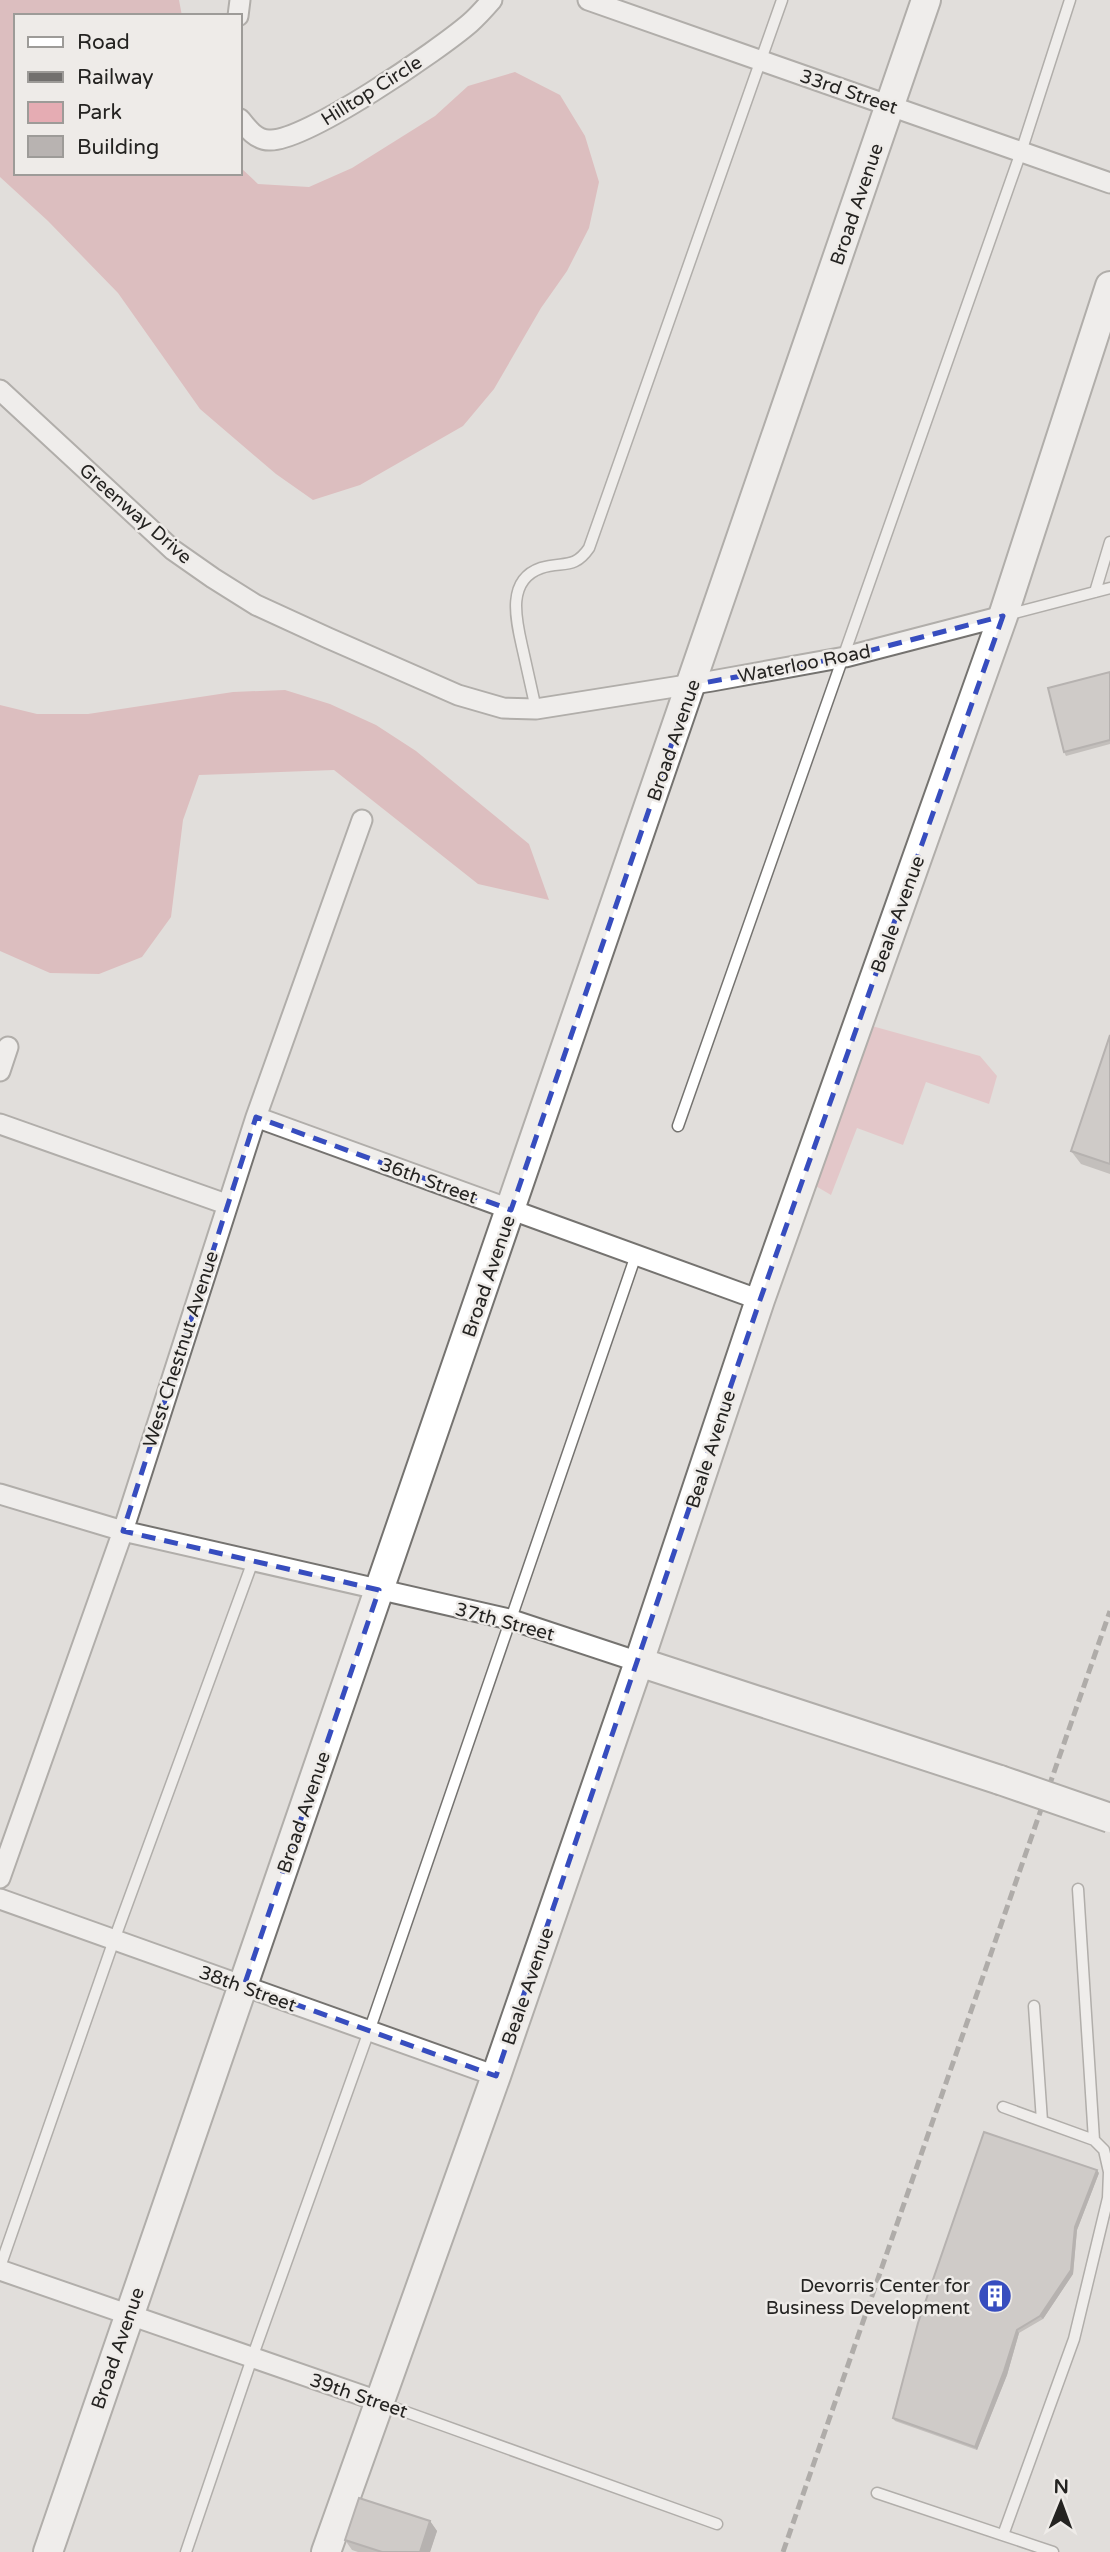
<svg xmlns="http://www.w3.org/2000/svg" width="1110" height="2552" viewBox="0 0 1110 2552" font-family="'Varela Round',sans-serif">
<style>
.green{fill:#e5acb3}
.forest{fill:#d6979e}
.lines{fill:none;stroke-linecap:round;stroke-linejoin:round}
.lane-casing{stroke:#757370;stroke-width:13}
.street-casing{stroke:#757370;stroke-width:23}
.secondary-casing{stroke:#757370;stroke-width:32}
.lane{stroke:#fff;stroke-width:10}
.street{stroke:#fff;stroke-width:19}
.secondary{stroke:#fff;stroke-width:28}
.rail{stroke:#72706e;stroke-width:5;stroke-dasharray:10 5;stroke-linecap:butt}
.secondary-bridge-casing{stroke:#757370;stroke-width:32;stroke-linecap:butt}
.secondary-bridge{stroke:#fff;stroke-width:28}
.wall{fill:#9e9a98}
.shaded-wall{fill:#817d7c}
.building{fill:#b8b3b1;stroke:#817d7c;stroke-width:2}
.marked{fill:none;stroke:#374dbf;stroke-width:5;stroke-dasharray:14 9;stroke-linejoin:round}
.labels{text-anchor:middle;stroke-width:5;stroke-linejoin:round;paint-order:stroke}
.street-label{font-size:19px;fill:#242321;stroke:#eeebe8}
.poi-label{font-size:19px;fill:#242321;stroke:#eeebe8;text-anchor:end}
</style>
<rect width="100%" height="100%" fill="#e1dedb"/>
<path class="green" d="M872 1026 980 1056 997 1076 989 1104 926 1082 903 1145 857 1128 831 1195 814 1185Z"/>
<path class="forest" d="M0 0H179L182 16H16V173H240V167L258 184 309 187 352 168 435 116 468 86 515 72 560 95 585 136 599 182 589 228 567 271 541 308 494 389 463 426 360 485 313 500 276 474 200 409 118 293 48 221 0 177Z
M285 690 330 704 376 725 416 751 529 844 549 900 478 884 334 770 199 775 183 820 171 917 142 957 99 974 50 973 0 951V705L37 714H88L233 692Z"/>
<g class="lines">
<g class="lane-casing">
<path id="lane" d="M1095 592 1110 542
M1007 615 1110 588
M536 709C532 691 528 673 524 655 518 627 503 581 541 568 563 561 574 570 589 548L782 0
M678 1126 1021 152 1070 0
M1078 1889 1094 2140
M1034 2006 1042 2121
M1003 2107 1094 2140 1104 2150 1109 2172 1108 2198 1074 2339 1003 2535
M0 2267 114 1940 253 1561
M381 2403 717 2524
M877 2493 1053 2552
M186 2552 252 2358 374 2017 636 1255"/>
</g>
<g class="street-casing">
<path id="street" d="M588 0 1110 183
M238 16 240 0
M240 119C247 128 256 140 269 140 304 143 440 49 470 23 478 16 485 8 492 0
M0 390 173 550 213 578 256 605 328 638 458 695 503 708 536 709 712 681 845 657 1003 616
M0 1071 8 1047
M256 1117 760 1300
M0 1124 226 1204
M0 1494 123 1531 509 1619 639 1662
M0 1878 123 1531 256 1117 362 820
M0 1899 496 2076
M0 2270 381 2402"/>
</g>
<g class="secondary-casing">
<path id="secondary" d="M639 1662 1000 1780
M48 2552 926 0
M326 2552 496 2076 639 1662 760 1300 1003 616 1110 286"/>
</g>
<use href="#lane" class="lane"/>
<use href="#street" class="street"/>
<use href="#secondary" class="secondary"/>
<path class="rail" d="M783 2552 1110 1611"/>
<g class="secondary-bridge-casing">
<path id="secondary-bridge" d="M1000 1780 1110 1818"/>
</g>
<use href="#secondary-bridge" class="secondary-bridge"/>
</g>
<path class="wall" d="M1110 672V744L1066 756 1064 752Z
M1110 1035V1174L1081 1164 1071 1151Z
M1099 2173 1077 2230 1073 2274 1043 2319 1019 2333 1007 2375 977 2450 895 2421 893 2418Z
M430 2521 437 2531 430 2552H358L352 2550 345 2540Z"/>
<path class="shaded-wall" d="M1097 2170 1099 2173 1077 2230 1073 2274 1043 2319 1040 2316Z
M1017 2330 1019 2333 1007 2375 977 2450 975 2447Z
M430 2521 437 2531 430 2552H420Z"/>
<path class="building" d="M1110 672V740L1064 752 1048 688Z
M1110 1035V1164L1071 1151Z
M984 2132 1097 2170 1075 2227 1071 2270 1040 2316 1017 2330 1004 2371 975 2447 893 2418 918 2323Z
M359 2498 430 2521 420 2552H382L345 2540Z"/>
<path d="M0 0H1110V2552H0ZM1003 616 760 1300 496 2076 244 1986 379 1590 123 1531 256 1117 511 1210 692 685 845 657Z" fill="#e1dedb" fill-opacity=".55" fill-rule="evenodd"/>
<path class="marked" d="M1003 616 760 1300 496 2076 244 1986 379 1590 123 1531 256 1117 511 1210 692 685 845 657Z"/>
<defs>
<g id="building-disc" transform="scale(1.75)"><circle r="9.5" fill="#374dbf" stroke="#eeebe8"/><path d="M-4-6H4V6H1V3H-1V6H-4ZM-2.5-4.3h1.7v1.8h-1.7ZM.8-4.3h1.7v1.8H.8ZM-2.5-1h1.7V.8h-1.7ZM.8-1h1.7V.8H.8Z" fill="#fff"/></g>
</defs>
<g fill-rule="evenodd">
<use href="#building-disc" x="995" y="2296"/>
</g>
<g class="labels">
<g class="street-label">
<text transform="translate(371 90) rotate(-32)" y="7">Hilltop Circle</text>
<text transform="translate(849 91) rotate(19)" y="7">33rd Street</text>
<text transform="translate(856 204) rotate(-71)" y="7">Broad Avenue</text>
<text transform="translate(136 513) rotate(41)" y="7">Greenway Drive</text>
<text transform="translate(804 663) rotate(-11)" y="7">Waterloo Road</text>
<text transform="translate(673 740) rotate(-71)" y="7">Broad Avenue</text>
<text transform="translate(897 914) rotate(-70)" y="7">Beale Avenue</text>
<text transform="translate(429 1180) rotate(20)" y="7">36th Street</text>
<text transform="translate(488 1276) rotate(-71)" y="7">Broad Avenue</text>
<text transform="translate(180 1349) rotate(-72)" y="7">West Chestnut Avenue</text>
<text transform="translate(710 1449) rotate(-72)" y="7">Beale Avenue</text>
<text transform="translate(505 1621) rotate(15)" y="7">37th Street</text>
<text transform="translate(303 1812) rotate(-71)" y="7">Broad Avenue</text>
<text transform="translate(527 1986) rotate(-71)" y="7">Beale Avenue</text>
<text transform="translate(248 1988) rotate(20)" y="7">38th Street</text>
<text transform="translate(117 2348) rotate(-71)" y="7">Broad Avenue</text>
<text transform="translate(359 2395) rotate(19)" y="7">39th Street</text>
</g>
<g class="poi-label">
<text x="970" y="2292">Devorris Center for<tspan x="970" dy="22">Business Development</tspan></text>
</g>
</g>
<rect x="14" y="14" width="228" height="161" fill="#eeebe8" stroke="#9d9b98" stroke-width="2"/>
<rect x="28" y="37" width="35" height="10" fill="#ffffff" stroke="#9d9b98" stroke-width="2"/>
<text x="77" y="49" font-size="21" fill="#242321">Road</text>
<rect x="28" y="72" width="35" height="10" fill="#72706e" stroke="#9d9b98" stroke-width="2"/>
<text x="77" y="84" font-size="21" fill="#242321">Railway</text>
<rect x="28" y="102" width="35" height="21" fill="#e5acb3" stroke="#9d9b98" stroke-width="2"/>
<text x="77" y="119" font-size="21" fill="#242321">Park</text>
<rect x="28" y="136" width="35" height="21" fill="#b8b3b1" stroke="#9d9b98" stroke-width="2"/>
<text x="77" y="154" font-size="21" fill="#242321">Building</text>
<g transform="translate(1061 2503) rotate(1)" stroke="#eeebe8" stroke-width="5" paint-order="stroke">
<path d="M0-5L12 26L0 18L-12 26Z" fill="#242321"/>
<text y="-10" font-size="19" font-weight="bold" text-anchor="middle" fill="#242321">N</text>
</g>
</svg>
